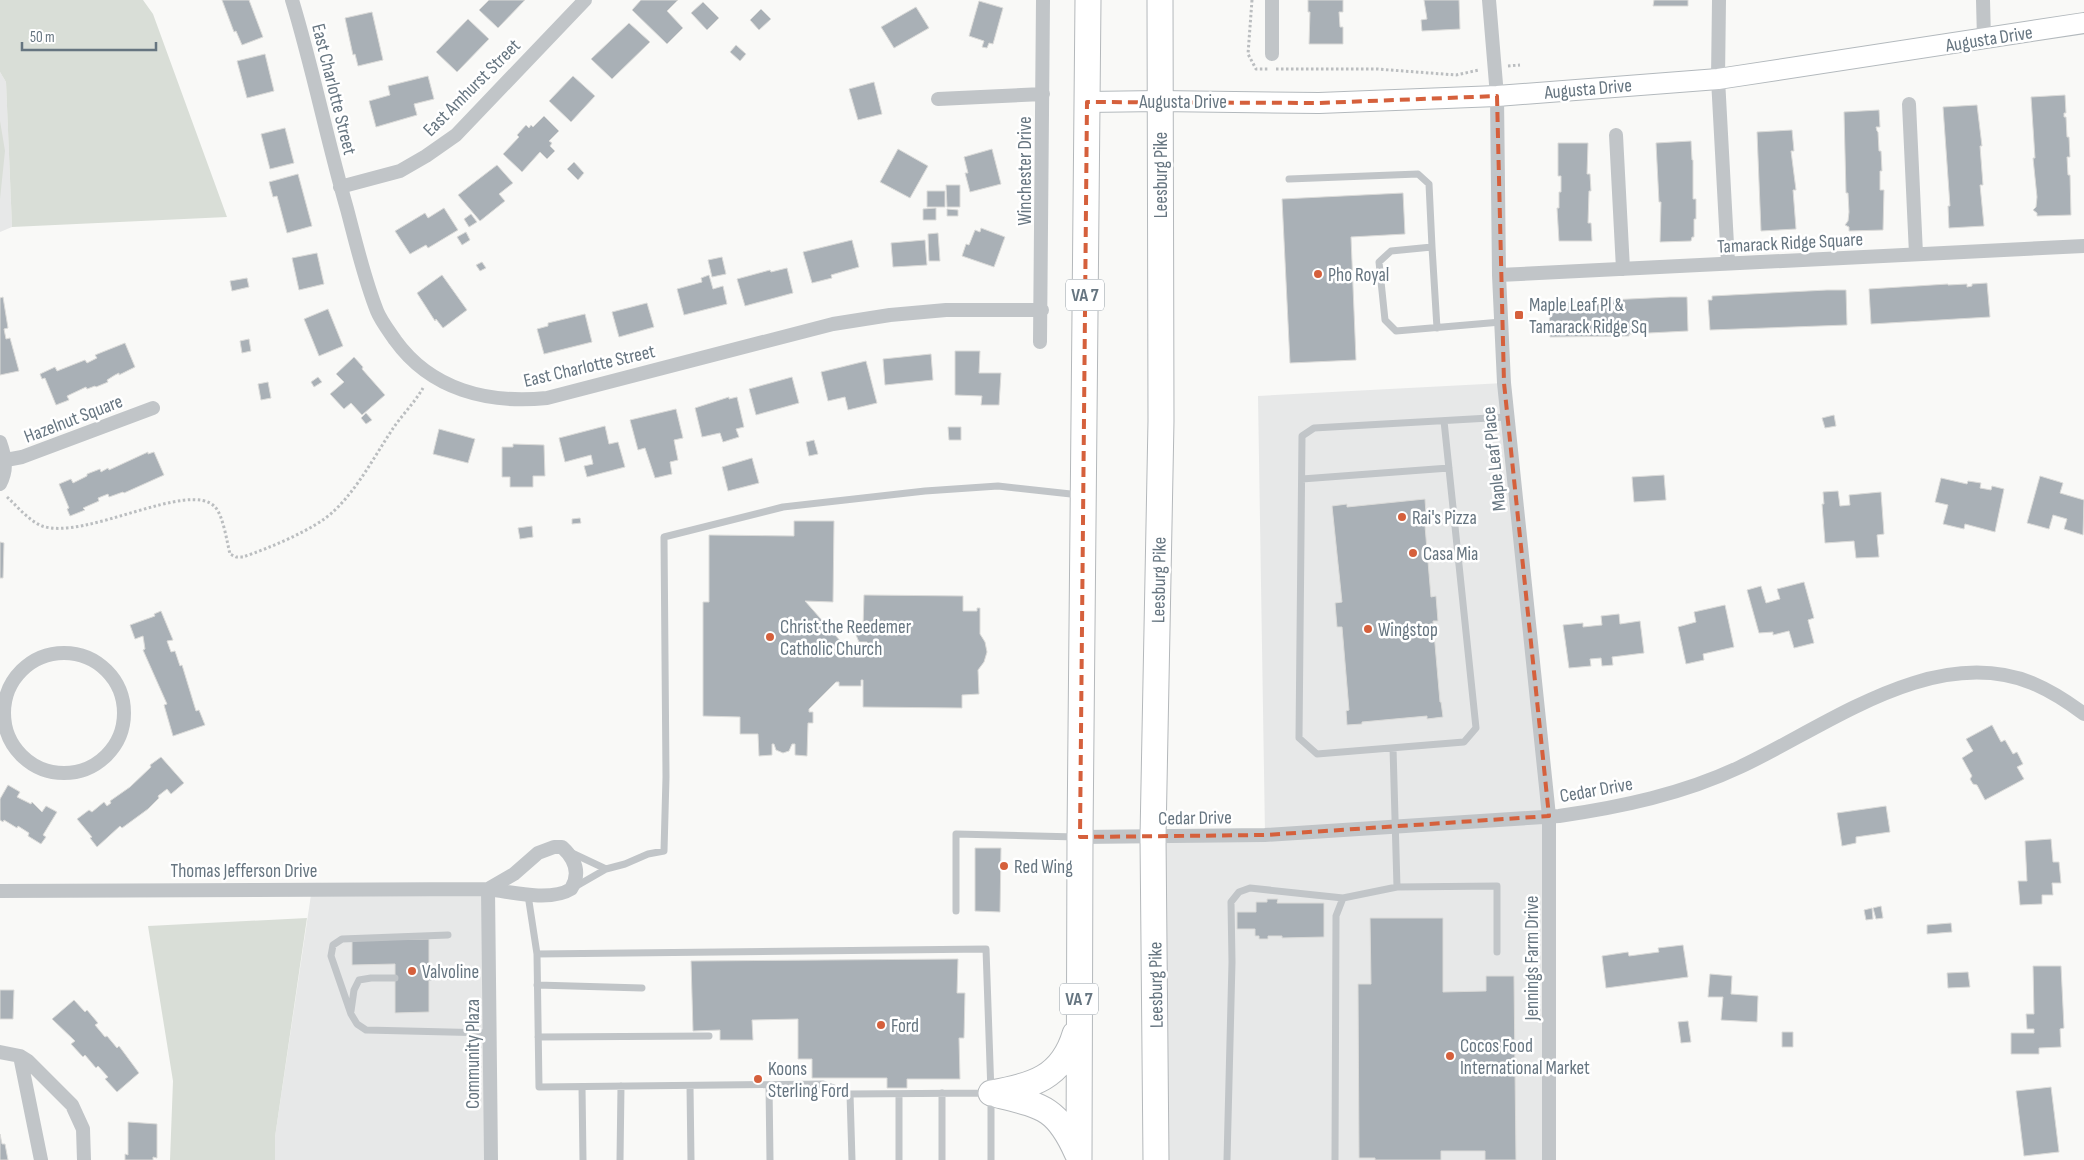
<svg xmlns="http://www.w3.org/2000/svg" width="2084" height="1160" viewBox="0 0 2084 1160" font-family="'Sofia Sans Condensed',sans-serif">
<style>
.built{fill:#e7e8e8}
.green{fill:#d9ded7}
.building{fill:#a9b0b6;stroke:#dbdbd9}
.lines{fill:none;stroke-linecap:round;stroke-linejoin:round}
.secondary-casing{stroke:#b3b9bd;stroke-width:22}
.highway-casing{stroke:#b4b8bb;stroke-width:27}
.path{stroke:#bbbec0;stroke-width:3;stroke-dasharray:2.5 2.5;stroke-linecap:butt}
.lane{stroke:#c1c5c8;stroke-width:7}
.street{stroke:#c1c5c8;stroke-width:14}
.secondary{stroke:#fff;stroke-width:20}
.highway{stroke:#fff;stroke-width:25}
.marked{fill:none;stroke:#d5603c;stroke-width:4;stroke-dasharray:10 6;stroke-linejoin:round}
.poi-dot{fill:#d5603c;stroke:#fff;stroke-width:2}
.labels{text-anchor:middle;stroke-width:5;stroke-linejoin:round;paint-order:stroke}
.shield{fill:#fff;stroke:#949ea6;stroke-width:1}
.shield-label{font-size:18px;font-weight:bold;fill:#667580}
.street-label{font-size:19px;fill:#667580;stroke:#fff}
.poi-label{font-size:19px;fill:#667580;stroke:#fff;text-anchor:start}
</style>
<rect width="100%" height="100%" fill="#f9f9f7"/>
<path class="built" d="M0 72 6 82 12 227 0 232Z
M1504 383 1549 816V1160H1155L1153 837 1265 834 1258 396Z
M312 888 488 889 491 1160H275V1137Z"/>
<path class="green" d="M0 0H143L153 14 227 217 12 227 6 82 0 72Z
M0 121 5 151 0 199Z
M307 918 275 1137V1160H170L173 1081 148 926Z"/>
<path class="building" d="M222 0H249L263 37 242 45 236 31 234 32Z
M489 0H525L498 28 479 10Z
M641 0H678L667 11 683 28 667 44 632 10Z
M1308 0H1343V12H1339L1340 27H1343V44H1309L1310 12H1308Z
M1424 0H1459L1460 29 1422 31 1421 20 1427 19Z
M1654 0H1688V6H1653Z
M979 1 1003 8 993 44 989 43 987 48 982 47 984 41 969 36Z
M703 2 719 18 707 30 691 13Z
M916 7 929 28 894 48 881 27Z
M761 9 771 19 759 30 750 20Z
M372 12 383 60 358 66 355 54 353 55 345 18Z
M468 19 489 39 457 72 436 52Z
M629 23 650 42 612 79 591 59Z
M736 45 746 54 740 61 730 52Z
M265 54 274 91 247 98 237 61Z
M428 76 434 99 414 104 417 115 376 127 369 101 390 95 388 86Z
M573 76 595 96 571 122 549 101Z
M874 82 882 114 858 120 849 89Z
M2065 95 2066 113H2064V117H2066L2067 137H2069L2070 157H2067L2068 175H2070L2071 215 2037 216V213L2033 210 2036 207 2037 197 2033 158H2035L2031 97Z
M1977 105 1982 146H1980L1983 185H1980L1984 226 1949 228 1948 206H1950L1943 107Z
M1879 110 1880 127H1876L1877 131 1878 132 1879 151H1881L1882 171H1880V190H1884L1883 230 1849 231V227L1845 225 1848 221 1849 212 1848 193H1846L1844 112Z
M544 116 559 131 549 141 552 143 550 146 555 151 547 159 540 152 522 172 503 154 519 137 517 135 526 125 529 128 531 125 533 127Z
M285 128 294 163 270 169 261 134Z
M1792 130 1794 151H1791L1796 190H1793L1796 229 1761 231 1757 132Z
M1691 141 1692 160H1693V199H1696V219H1694V237H1692L1691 241 1660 242 1661 202H1659L1656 143Z
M1558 143H1588L1587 174H1590L1591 191H1589L1588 223H1591L1592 241H1559L1557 208H1559V192H1561V176H1558Z
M898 149 928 166 910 198 880 182Z
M992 149 1001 184 970 192 965 173H968L964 157Z
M574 162 584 173 578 180 567 169Z
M497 165 513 183 499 194 505 201 480 221 458 195Z
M298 174 312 226 287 233 277 196 273 197 269 182Z
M946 185H960V207H947Z
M927 191H945V207H927Z
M1403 193 1405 234 1351 237 1356 360 1290 363 1282 199Z
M444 208 458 230 428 248 426 245 410 254 395 231 425 213 428 218Z
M936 208V220H923V209Z
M947 209 958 210V216H947Z
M471 214 477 222 469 227 464 219Z
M981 228 1005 237 994 267 962 256 966 244 969 245 975 230 980 232Z
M466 232 470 240 462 245 457 237Z
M938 233 940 261H929L928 234Z
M852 240 859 267 831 275 832 278 812 283 803 252Z
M925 240 927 265 893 267 891 243Z
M317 253 324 284 299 290 292 258Z
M722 257 726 274 712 277 708 260Z
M482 262 486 268 480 271 476 265Z
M787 268 793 293 745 306 737 279 770 270 771 272Z
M442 275 467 310 443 328 436 319 435 321 417 293Z
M709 275 713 289 723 286 727 304 684 315 677 289 702 282 701 278Z
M247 278 249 287 232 291 230 281Z
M1987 283 1990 317 1871 324 1869 289 1948 284V285L1967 284V287L1972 286V284Z
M1827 290H1846L1847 325 1710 330 1708 300H1712V296Z
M3 297 8 328 4 329 6 339 10 338 19 371 0 375V298Z
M1670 297H1687L1688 331 1629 334V336L1550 337 1549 303Z
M647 303 654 327 619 337 612 312Z
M328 309 343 346 319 356 304 319Z
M585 314 592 342 544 354 537 329 548 326V323Z
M249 339 251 351 242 353 240 341Z
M125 343 135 367 119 375V373L115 375 107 380 108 382 96 387 95 386 87 389 86 387 67 396 69 400 56 405 45 378 42 379 40 374 55 367 57 371 85 360 87 363 97 358 95 355Z
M955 351H980L979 373H1001L999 405H981L982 396 955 395Z
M931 354 933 380 885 385 883 359Z
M354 357 363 367 362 369 385 395 362 415 351 403 344 409 330 394 344 382 336 374Z
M866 361 877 403 848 410 845 397 828 401 821 372Z
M318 377 322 382 314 387 311 382Z
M792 377 799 403 756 415 749 389Z
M268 382 271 398 261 400 258 384Z
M729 397V399L737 397 744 427 736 429 739 437 723 442 720 433 702 437 695 408Z
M676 409 683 438 674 440 678 460 670 462 672 474 655 478 645 448 638 450 630 420Z
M366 413 372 420 366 424 361 418Z
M1834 415 1836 426 1825 428 1822 418Z
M605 426 609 444 618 442 625 467 587 477 584 466 593 464 591 455 565 462 559 438Z
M948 427H961V440H949Z
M439 429 475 439 468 463 433 454Z
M814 440 818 454 809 456 806 442Z
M513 444 544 445 545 476H533V487H510V477H502V447H513Z
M148 452V454L154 452 164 475 124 493 123 492 109 497 108 494 98 498 99 501 83 508 85 510 70 516 67 509 69 508 59 484 71 479 73 483 87 476V474L100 469 101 472 108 468 109 470Z
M752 458 759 483 728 491 722 467Z
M1664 475 1666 500 1634 502 1632 477Z
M2040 476 2063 483 2060 493 2084 500 2083 535 2064 529 2067 519 2053 515 2049 529 2027 523Z
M1941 478 1967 484 1968 481 1981 483 1980 488 1991 490 1992 486 2004 489 1995 532 1965 524 1964 529 1943 524 1948 505 1935 502Z
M1838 491 1840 506 1850 505 1849 495 1881 492 1884 534 1877 535 1879 557 1856 558 1854 541 1825 543 1822 504H1824L1823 492Z
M1425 499 1426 514H1424L1431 597 1436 596 1438 621H1433L1440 702H1441L1443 717 1427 719V716L1362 722V724L1347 725 1346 711 1349 710 1342 627H1337L1335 603 1342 602 1332 506 1347 504V507Z
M580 518 581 523 572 524V519Z
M794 521H834L833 602 805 601 843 644H867V642H859L856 635 858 630 863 627 864 595 963 596V611H977V608H980V634L985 642 987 652 984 662 978 670 979 694 962 695V708L863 707V680H861V686H839V682H836L809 709V712H813V723H808L807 756 795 755V744H792L789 751 783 753 776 750 774 744H772V755L759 756 758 734H740V717L703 716V602H709V535L794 536Z
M532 526 533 537 520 539 518 528Z
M0 542 4 543 3 578H0Z
M1804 582 1814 618 1808 620 1814 643 1794 648 1789 631 1773 635V632L1759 633 1747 590 1761 586 1766 603 1780 599 1777 589Z
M1725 605 1734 647 1703 654 1704 660 1686 664 1678 627 1696 622 1694 612Z
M161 611 173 640 167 641 171 652 175 651 180 666 182 665 196 711 199 710 205 725 173 736 164 705 167 704 143 650 145 649 143 636 135 639 130 625 155 616 154 614Z
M1619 614 1620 624 1640 621 1644 653 1612 657 1613 665 1602 666 1601 658 1590 659 1591 666 1569 668 1563 625 1583 623V627L1602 625 1601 616Z
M1992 725 2001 742 2005 740 2013 754 2017 752 2023 764 2017 767 2024 779 1985 800 1977 785 1973 784 1970 779 1972 776 1962 758 1973 751 1966 739Z
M161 757 184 783 171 794 167 789 158 796 159 798 148 809 122 828 120 826 97 847 90 838 92 837 77 819 89 810 92 812 104 802 107 806 111 803 110 801 130 787 151 767 150 765Z
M8 785 20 792 17 797 31 804 32 802 42 812 46 806 57 812 43 835 46 837 41 844 28 836 29 833 18 826 17 828 4 820 3 822 0 820V799Z
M1886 806 1890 832 1856 837V843L1842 846 1837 813Z
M2051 839 2053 862H2059L2061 883H2052L2053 895H2042V904L2020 905 2018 881H2027L2025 841Z
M975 848H1001L1000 912 975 911Z
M1267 899H1278L1277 903H1324V937L1282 938V936H1268V939H1259V936H1255V929H1237V912H1256V902H1267Z
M1881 906 1883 918 1876 919 1873 908Z
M1872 908 1873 919 1866 920 1864 910Z
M1370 918H1443V992L1486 991V976H1514L1516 1160H1485V1151H1441V1160H1375V1158H1359L1358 984H1371Z
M1951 923 1952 932 1927 934V925Z
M429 939V1012L395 1013V964L352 965V940Z
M1683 945 1688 977 1606 988 1602 956 1628 952 1629 956 1659 952 1658 948Z
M958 959 957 993H965L964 1038H959L960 1079H907V1088H887V1078H812V1059H798V1019L752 1020 753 1040H720V1030L693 1031 691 961Z
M2033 966H2061L2064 1028 2060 1029 2061 1047 2039 1048V1054H2011V1033H2034V1029H2027L2026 1014H2034Z
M1968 972 1970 987 1948 988 1947 973Z
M1710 974 1732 976 1731 994 1758 996 1757 1022 1721 1020 1723 997H1708Z
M0 990H14L13 1019H0Z
M74 1000 85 1012 87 1010 98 1023 95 1025 105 1037 107 1036 117 1048 119 1046 139 1073 117 1092 105 1079 108 1077 98 1066 96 1068 85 1055 83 1057 71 1044 75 1041 52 1019Z
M1688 1021 1691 1042 1681 1043 1678 1022Z
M1782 1032H1793V1047H1782Z
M2051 1087 2059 1152 2024 1156 2016 1091Z
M128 1122 157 1124V1158L153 1157V1160H125V1154L128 1155Z
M0 1134 2 1144H5L8 1160H0Z"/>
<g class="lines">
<g class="secondary-casing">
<path id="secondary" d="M1087 102 1159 101 1319 103 1497 96 1718 79 2084 23"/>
</g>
<g class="highway-casing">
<path id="highway" d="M991 1093C1032 1086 1062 1078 1075 1034
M998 1095C1043 1106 1057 1108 1077 1153
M1079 1160 1080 837 1088 0
M1156 1160 1153 837 1161 421 1160 0"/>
</g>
<path class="path" d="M1252 0 1248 54 1256 69H1268
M1508 66 1520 65
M1276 69H1377L1456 75 1479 70
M7 497C18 507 28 520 42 526 85 541 190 479 215 507 223 515 227 542 230 554L236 557H243C269 548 314 530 334 511 359 487 375 455 394 427 403 414 415 402 423 388"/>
<path class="lane" d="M1289 179 1418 174 1429 184 1432 247
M1437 328 1432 247 1391 251 1379 262 1385 320 1396 331 1501 322
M1444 421 1476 728 1464 742 1317 754 1299 738 1302 436 1314 428 1507 417
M1302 479 1449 468
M572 853 606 869
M1397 887 1497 886V952
M573 888 606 869 625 864 648 854 664 851 666 777 664 537 783 507 925 491 998 486 1080 495
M528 895 537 954 539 1087 823 1084 850 1094 988 1093
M956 911V834L1077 837
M448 935 342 939 333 945 331 956 351 1014 357 1024 366 1030 490 1033
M537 954 986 949 991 1093V1160
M429 977 447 976
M537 985 642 988
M351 1011 354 990 359 980 371 978H395
M538 1037 709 1036
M769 1085 770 1160
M690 1086 691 1160
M582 1087 583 1160
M942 1093V1160
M850 1094 852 1160
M899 1094V1160
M620 1160 621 1086
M1227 1160 1232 962 1231 902 1239 892 1250 888 1343 898
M1335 1160 1336 916 1343 898 1397 887 1393 748"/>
<path class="street" d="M292 0C313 69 327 140 347 209 356 243 364 278 377 311 381 321 389 331 395 340 431 390 488 404 547 398L833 324 890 315 946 310H1042
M1489 0 1497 96 1499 275 1504 383 1549 816V1160
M1719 0 1718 79 1728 263
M1983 0 1984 39
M1272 54V0
M938 99 1043 94
M1909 104 1916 254
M1616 135 1623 269
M340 187 400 171 426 156 456 135 585 0
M1499 275 2084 246
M1040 342 1043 0
M0 442C5 456 8 469 0 484
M6 460 22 457 153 408
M4 713a60 60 0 1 1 120 0a60 60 0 1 1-120 0Z
M1080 837 1265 835 1559 816C1621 807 1683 794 1740 767 1826 727 1933 643 2032 683 2051 691 2068 702 2084 714
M554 847H562C575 859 581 873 571 889 551 902 510 892 488 889L514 874 538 853Z
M0 891 488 889 491 1160
M0 1052 20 1056 28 1061 72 1105 83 1129 84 1160
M20 1056 41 1160"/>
<use href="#secondary" class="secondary"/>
<use href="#highway" class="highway"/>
</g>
<path class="marked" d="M1497 96 1504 383 1549 816 1265 835 1080 837 1087 102 1319 103Z"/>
<g class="poi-dot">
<circle cx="1318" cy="274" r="5"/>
<rect x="1514" y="310" width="10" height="10" rx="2.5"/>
<circle cx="1402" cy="517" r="5"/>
<circle cx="1413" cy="553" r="5"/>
<circle cx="1368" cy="629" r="5"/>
<circle cx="770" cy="637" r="5"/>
<circle cx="1004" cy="866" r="5"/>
<circle cx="412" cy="971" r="5"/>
<circle cx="881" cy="1025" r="5"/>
<circle cx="1450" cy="1056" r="5"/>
<circle cx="758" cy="1079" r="5"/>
</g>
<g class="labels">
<g class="shield">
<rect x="1066" y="279.5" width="38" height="31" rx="4"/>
<rect x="1060" y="983.5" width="38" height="31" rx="4"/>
</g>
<g class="shield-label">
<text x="1085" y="301">VA 7</text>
<text x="1079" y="1005">VA 7</text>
</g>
<g class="street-label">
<text transform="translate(1989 38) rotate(-9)" y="7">Augusta Drive</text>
<text transform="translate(471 87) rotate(-45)" y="7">East Amhurst Street</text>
<text transform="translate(1588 88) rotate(-5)" y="7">Augusta Drive</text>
<text transform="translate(335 89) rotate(76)" y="7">East Charlotte Street</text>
<text x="1183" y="108">Augusta Drive</text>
<text transform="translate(1024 171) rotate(-90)" y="7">Winchester Drive</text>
<text transform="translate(1160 175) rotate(-90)" y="7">Leesburg Pike</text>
<text transform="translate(1790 242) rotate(-3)" y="7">Tamarack Ridge Square</text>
<text transform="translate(589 365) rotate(-13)" y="7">East Charlotte Street</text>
<text transform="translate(73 418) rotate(-21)" y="7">Hazelnut Square</text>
<text transform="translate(1493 459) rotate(-96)" y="7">Maple Leaf Place</text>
<text transform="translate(1158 580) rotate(-89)" y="7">Leesburg Pike</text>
<text transform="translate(1596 789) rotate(-10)" y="7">Cedar Drive</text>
<text transform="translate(1195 817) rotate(-1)" y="7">Cedar Drive</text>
<text x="244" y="877">Thomas Jefferson Drive</text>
<text transform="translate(1531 958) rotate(-90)" y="7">Jennings Farm Drive</text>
<text transform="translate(1155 985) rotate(-91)" y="7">Leesburg Pike</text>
<text transform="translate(472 1054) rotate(-90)" y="7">Community Plaza</text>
</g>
<g class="poi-label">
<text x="1328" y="281">Pho Royal</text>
<text x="1529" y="311">Maple Leaf Pl &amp;<tspan x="1529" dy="22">Tamarack Ridge Sq</tspan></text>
<text x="1412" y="524">Rai's Pizza</text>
<text x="1423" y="560">Casa Mia</text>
<text x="780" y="633">Christ the Reedemer<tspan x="780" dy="22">Catholic Church</tspan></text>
<text x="1378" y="636">Wingstop</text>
<text x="1014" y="873">Red Wing</text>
<text x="422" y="978">Valvoline</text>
<text x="891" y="1032">Ford</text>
<text x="1460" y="1052">Cocos Food<tspan x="1460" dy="22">International Market</tspan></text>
<text x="768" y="1075">Koons<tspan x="768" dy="22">Sterling Ford</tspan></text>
</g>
</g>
<path d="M22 42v8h134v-8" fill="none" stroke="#667580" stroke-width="2.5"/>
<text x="30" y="42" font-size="15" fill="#667580" stroke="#ffffff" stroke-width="4" paint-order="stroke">50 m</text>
</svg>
